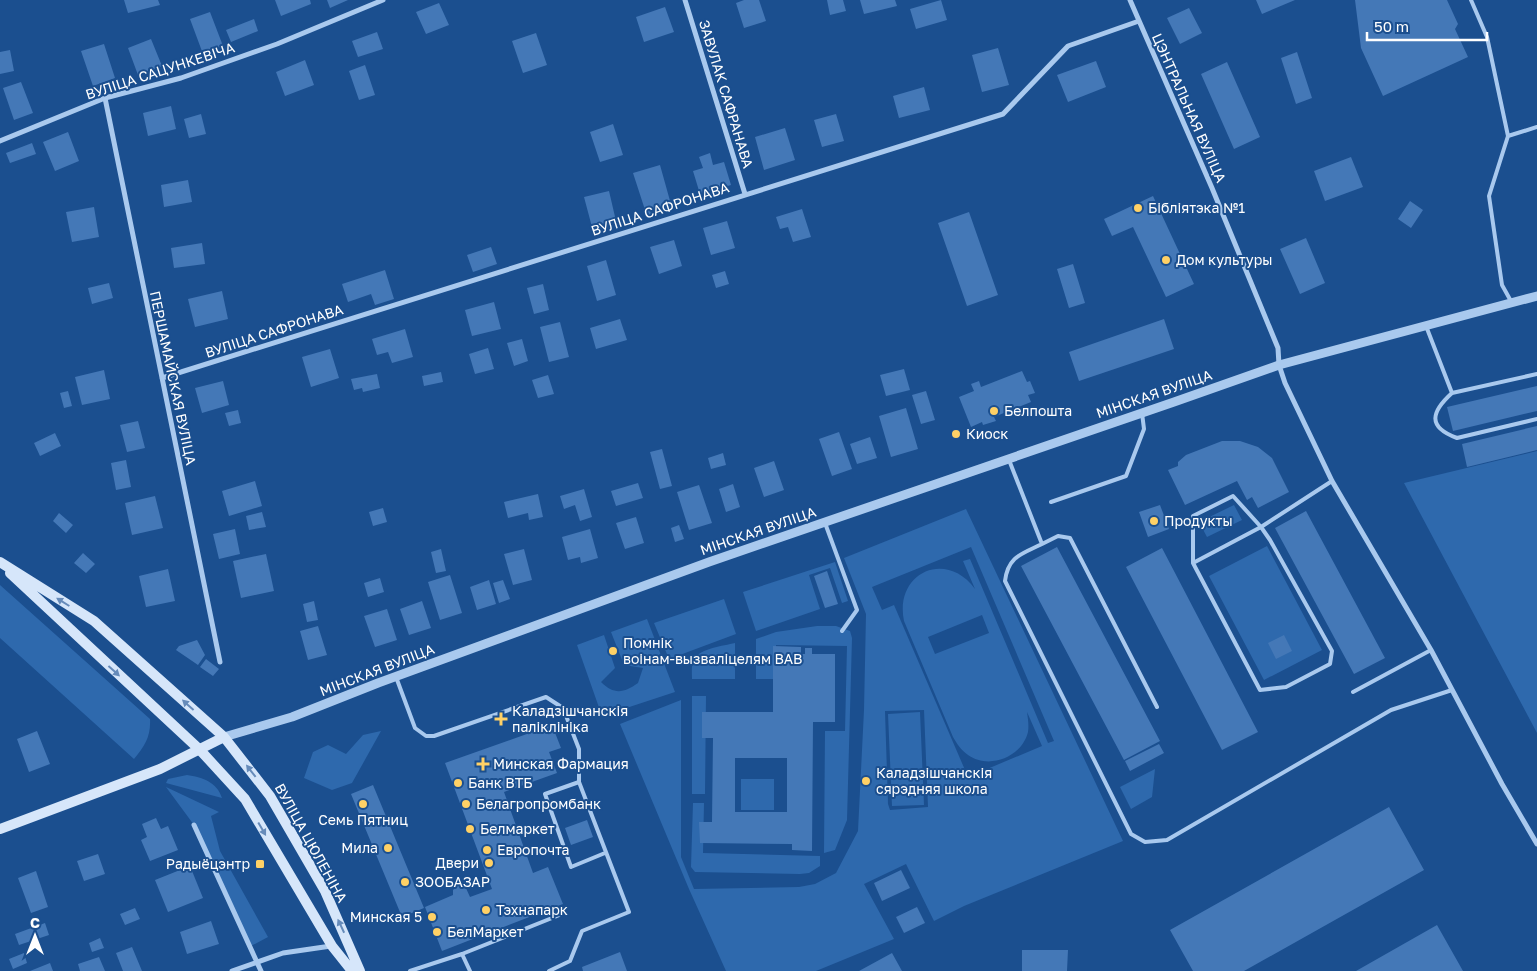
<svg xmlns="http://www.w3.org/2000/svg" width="1537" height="971" viewBox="0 0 1537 971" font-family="'Golos Text',sans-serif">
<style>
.green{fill:#2e69ad;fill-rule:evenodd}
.building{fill:#4478b7;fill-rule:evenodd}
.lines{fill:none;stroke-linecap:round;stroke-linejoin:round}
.service{stroke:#a9c9ee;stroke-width:4}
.minor{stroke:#a9c9ee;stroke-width:5}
.tertiary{stroke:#a9c9ee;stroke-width:9}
.secondary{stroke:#d6e6fa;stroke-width:10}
.oneway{fill:#668bba}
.poi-dot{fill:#ffd166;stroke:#1b4f8f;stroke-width:2}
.labels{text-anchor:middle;stroke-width:4;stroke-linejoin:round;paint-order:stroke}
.street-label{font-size:14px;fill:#fff;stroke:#1b4f8f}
.poi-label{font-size:14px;fill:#fff;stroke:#1b4f8f;text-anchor:start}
</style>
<rect width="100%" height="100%" fill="#1b4f8f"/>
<path class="green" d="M1537 451V733L1404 483Z
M1234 505 1242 520 1207 537 1199 522Z
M966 509 1123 841 964 906 934 921 906 864 864 884 894 939 816 971H726L689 889 620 724 681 700V857L694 889 799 887 815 884 836 873 858 831 864 710 866 614 844 558ZM971 547 1054 741 1048 743 970 559 963 561 975 589C946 549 894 573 904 621L953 737C957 744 961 750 968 755 989 770 1022 757 1028 732 1029 725 1028 719 1027 712L1042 746 968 777 894 605 882 610 872 587ZM982 615 989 633 935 654 928 637ZM924 710 928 807 890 810 888 804 885 711Z
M1267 546 1322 650 1264 680 1209 576Z
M835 562 848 601 842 603 830 568 809 575 820 609 756 631 743 592Z
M0 585 150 719C151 736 145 746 134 759L0 638Z
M724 599 736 634 669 659 654 623Z
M647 619 675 692 602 716 577 645 604 635 615 668 601 682C614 695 624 693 638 683L643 668 624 665 611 632Z
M817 626H836L850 631 852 638 847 820 835 850 824 853 825 731H845L847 646 776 645V679H756V639L776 632Z
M735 643V679H692C692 674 691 664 694 659 701 648 723 646 735 643Z
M692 696H706L705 794H692Z
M920 712 924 805 892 806 888 714Z
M381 731 352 783 332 790 304 778 313 752 328 745 346 754 363 735Z
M1155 769 1152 797 1131 809 1120 787Z
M187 775C202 777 217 782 222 798L166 783 168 779Z
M741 779H774V810H741Z
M166 787 219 812 211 816 220 851 268 937 251 946 194 825Z
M693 803H704L703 853 820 856V866L809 873 800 874 695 872 691 867Z"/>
<path class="building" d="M124 0H158L160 5 128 13Z
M275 0H310L311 4 281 16Z
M327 0H348L330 8Z
M744 0H759L766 21 744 28 736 3Z
M827 0H843L846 11 830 15Z
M860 0H895L897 6 864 14Z
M941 0 947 20 916 29 910 9Z
M1256 0H1295L1262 14Z
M1355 0H1447L1458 24 1455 29 1468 57 1383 96 1361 48Z
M439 3 449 25 426 34 416 12Z
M665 7 674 32 644 42 636 17Z
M1189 8 1202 33 1180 44 1167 18Z
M210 12 223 46 203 54 190 19Z
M254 19 258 31 231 42 226 30Z
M377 32 383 49 358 57 352 41Z
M536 33 547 65 523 73 512 41Z
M151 39 162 66 138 75 128 48Z
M104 44 115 78 93 86 81 51Z
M998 48 1009 85 982 92 972 55Z
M10 50 14 71 0 74V52Z
M1297 52 1312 98 1296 104 1281 58Z
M305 60 314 85 285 96 276 72Z
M1096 61 1106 87 1068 102 1057 75Z
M1227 62 1260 137 1234 149 1201 74Z
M365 65 375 95 359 100 349 71Z
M21 82 33 113 14 120 3 88Z
M924 87 930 110 899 118 893 96Z
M171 106 176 129 148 136 143 113Z
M201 114 206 134 189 138 184 119Z
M836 114 844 141 822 147 814 120Z
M613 124 623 155 600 162 590 132Z
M785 128 795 160 764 170 755 137Z
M68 132 79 161 55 171 43 142Z
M32 143 36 154 10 163 6 153Z
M710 153 713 165 724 162 731 185 700 194 693 171 703 168 699 157Z
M1351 157 1363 187 1325 201 1314 171Z
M660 165 672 208 647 216 633 173Z
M188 180 192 202 164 207 161 185Z
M609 191 616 221 592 227 584 197Z
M1153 196 1194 284 1166 297 1133 227 1112 236 1104 219Z
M1410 201 1423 210 1411 228 1398 219Z
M94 207 99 237 72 242 66 212Z
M802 209 811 237 793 242 788 227 780 229 776 217Z
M969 212 998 295 967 306 938 223Z
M727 221 735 248 711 255 703 228Z
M1306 238 1325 283 1300 294 1280 249Z
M674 240 682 266 659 274 650 247Z
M202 243 205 264 174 268 171 248Z
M491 247 497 264 473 272 467 255Z
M606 260 616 295 597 301 587 266Z
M1073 264 1085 303 1069 308 1057 269Z
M385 270 394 299 375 305 371 294 348 302 342 284Z
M725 271 729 284 716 288 712 275Z
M109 283 113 298 92 304 88 288Z
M543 284 549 310 534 314 527 288Z
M222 291 228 319 195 327 188 299Z
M494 302 501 329 472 336 465 310Z
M620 319 627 340 596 349 590 328Z
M1164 319 1174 349 1079 381 1069 352Z
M560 322 569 357 549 362 540 327Z
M405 329 413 357 392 363 388 352 377 355 372 339Z
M522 339 528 361 514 366 507 343Z
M488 348 494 369 475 374 469 354Z
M330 349 339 378 311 387 302 357Z
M904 369 910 390 886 396 880 375Z
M104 370 110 399 82 405 75 377Z
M1022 371 1027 382 1030 381 1035 393 1028 395 1031 402 994 417 996 421 983 425 982 422 971 427 959 397 974 391 971 384 979 381 981 387Z
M441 372 443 382 424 386 422 376Z
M377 374 380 388 363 392 362 388 354 390 351 379Z
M548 375 554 394 538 398 532 380Z
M223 381 229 405 202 413 195 388Z
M1537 386V411L1453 431 1447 407Z
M68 391 72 406 64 408 60 393Z
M926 391 935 420 921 424 912 395Z
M906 408 918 449 891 457 879 416Z
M238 410 241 423 229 426 225 413Z
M138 421 145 448 127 452 120 425Z
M1537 426V450L1467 467 1462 444Z
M839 432 852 469 832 476 819 439Z
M55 433 61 446 40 456 34 443Z
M870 437 877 458 857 464 850 444Z
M1222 441H1240L1258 447 1272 458 1289 492 1258 508 1252 497 1247 500 1237 481 1185 505 1168 470 1178 466V462L1186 455Z
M662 449 672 486 660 489 650 452Z
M723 453 726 465 711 469 708 458Z
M126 460 131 487 116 490 111 463Z
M774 461 784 490 764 497 754 468Z
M255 481 262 506 229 516 222 491Z
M638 483 643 498 616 506 611 491Z
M733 484 740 507 726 512 719 489Z
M699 485 712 523 689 530 677 492Z
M584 489 592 517 580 521 575 505 564 509 560 496Z
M538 494 543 517 529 520 528 513 508 518 504 502Z
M155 496 163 528 132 535 125 503Z
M1160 505 1169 529 1148 537 1139 512Z
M383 508 387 522 373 526 369 512Z
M1306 511 1385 658 1354 674 1275 528Z
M262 512 266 527 249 530 246 516Z
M59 513 73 525 66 533 53 521Z
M636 517 644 543 625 549 616 523Z
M679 525 684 539 675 542 671 528Z
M235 529 240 554 219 559 213 534Z
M590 529 598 558 581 563 580 557 568 560 562 537Z
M1057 547 1160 741 1124 760 1021 566Z
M1162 548 1258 732 1222 750 1126 567Z
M441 549 446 571 436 573 431 552Z
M524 549 532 580 513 585 504 554Z
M83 553 95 564 86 573 74 563Z
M266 554 274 591 241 598 233 561Z
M168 569 175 601 146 607 139 576Z
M827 571 838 604 825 608 814 576Z
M450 575 462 613 440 620 428 582Z
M380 578 384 592 368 597 364 583Z
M489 580 496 604 477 610 470 587Z
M503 580 510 599 499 603 493 583Z
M314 601 318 620 307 622 303 604Z
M422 601 431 628 409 635 400 609Z
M387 609 397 640 375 647 364 616Z
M318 626 327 655 308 660 300 631Z
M1284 635 1292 651 1276 659 1268 643Z
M197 640 205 655 198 665 176 650 179 646Z
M773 646 801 647V654H805V648H812V654H835V722H813L812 851 792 850V844L700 843 699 822H712L713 738H702V712H773ZM735 758H787V812H735Z
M206 659 219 669 213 676 200 667Z
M552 725 561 748 549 752 557 773 504 792 533 873 548 867 563 904 442 951 425 907 453 895V890L458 885 465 886 470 897 492 889 445 763Z
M37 731 50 764 29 772 17 739Z
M1159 744 1164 753 1130 771 1125 761Z
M373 785 424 908 402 917 351 794Z
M1389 807 1424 870 1244 971H1193L1170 930Z
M156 818 161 829 168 826 178 850 150 861 141 840 147 837 142 824Z
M587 820 593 837 571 845 565 828Z
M98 854 105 874 84 881 77 861Z
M190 866 203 898 168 912 155 880Z
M901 870 910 888 882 901 874 883Z
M36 871 48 907 31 913 18 878Z
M917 907 925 923 904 933 896 917Z
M135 908 140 919 125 925 120 914Z
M211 921 219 944 187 954 180 932Z
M45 923 49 935 19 945 15 934Z
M1437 925 1463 971H1356Z
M100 938 104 948 92 952 89 943Z
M132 947 142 971H123L116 953Z
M1022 950H1068L1067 971H1022Z
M620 952 627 971H583L582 967Z
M24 953 27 963 13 969 9 959Z
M892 953 902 971H859Z
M99 957 105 971H80L78 964Z
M50 963 53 971H30Z"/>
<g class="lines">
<path class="service" d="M1471 0 1487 37 1508 136 1489 196 1502 285 1512 303
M1508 136 1537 127
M1426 326 1452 393 1537 374
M1452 393C1431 412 1427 427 1457 438L1537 419
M1009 460 1042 544 1058 536 1070 538 1157 707
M1051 502 1126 476 1144 429 1142 413
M825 523 857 610 842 631
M1042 544C1022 554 1008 556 1005 581L1131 834 1145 842 1167 840 1391 710 1452 690
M1193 563 1261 527 1270 540 1332 651 1330 664 1286 687 1260 690 1193 563V516L1233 496 1261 527 1332 481
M396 677 415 728 426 736H434L546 697 563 708 579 749V782L545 794 571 867 605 853
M1353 692 1431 650
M462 954 562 914
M410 971 462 954 470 971
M549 971 570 961 582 931 629 912 579 782"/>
<path class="minor" d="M685 0 745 194
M1130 0 1212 188 1278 348 1279 365 1285 383 1332 481 1431 650 1502 784 1537 844
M105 98 220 662
M0 141 105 98 181 78 277 44 383 0
M162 378 1003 114 1068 46 1139 21
M194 825 261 971
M232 971 283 953 331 946"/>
<path class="tertiary" d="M224 737 292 717 378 683 709 562 1174 402 1279 365 1537 296"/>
<path class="secondary" d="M0 562 94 621 224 737 270 796 325 891 360 971
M10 573 200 750 245 799 332 946 352 971
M0 829 160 769 224 737"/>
</g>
<defs><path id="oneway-solid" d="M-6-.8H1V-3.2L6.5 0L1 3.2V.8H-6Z" transform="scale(1.25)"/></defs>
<g class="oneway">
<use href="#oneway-solid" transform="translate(63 602) rotate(-148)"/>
<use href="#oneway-solid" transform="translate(114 671) rotate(42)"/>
<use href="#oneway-solid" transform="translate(188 705) rotate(-138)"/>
<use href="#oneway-solid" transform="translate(251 771) rotate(-128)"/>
<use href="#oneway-solid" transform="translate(262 829) rotate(60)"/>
<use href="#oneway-solid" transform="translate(341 926) rotate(-115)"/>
</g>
<g class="poi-dot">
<circle cx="1138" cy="208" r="5"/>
<circle cx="1166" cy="260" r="5"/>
<circle cx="994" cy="411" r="5"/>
<circle cx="956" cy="434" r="5"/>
<circle cx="1154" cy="521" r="5"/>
<circle cx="613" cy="651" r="5"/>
<path d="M498.5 711.5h5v5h5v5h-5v5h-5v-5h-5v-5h5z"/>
<path d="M480.5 756.5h5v5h5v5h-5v5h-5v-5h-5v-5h5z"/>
<circle cx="866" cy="781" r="5"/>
<circle cx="458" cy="783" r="5"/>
<circle cx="363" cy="804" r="5"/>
<circle cx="466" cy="804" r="5"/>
<circle cx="470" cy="829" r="5"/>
<circle cx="388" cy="848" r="5"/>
<circle cx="487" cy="850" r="5"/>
<circle cx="489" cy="863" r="5"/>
<rect x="255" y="859" width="10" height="10" rx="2.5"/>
<circle cx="405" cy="882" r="5"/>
<circle cx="486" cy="910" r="5"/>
<circle cx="432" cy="917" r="5"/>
<circle cx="437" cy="932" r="5"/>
</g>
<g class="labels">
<g class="street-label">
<text transform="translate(160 71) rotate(-18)" y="5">ВУЛІЦА САЦУНКЕВІЧА</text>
<text transform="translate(726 94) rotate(73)" y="5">ЗАВУЛАК САФРАНАВА</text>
<text transform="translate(1189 108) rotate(66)" y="5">ЦЭНТРАЛЬНАЯ ВУЛІЦА</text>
<text transform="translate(660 209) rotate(-18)" y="5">ВУЛІЦА САФРОНАВА</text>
<text transform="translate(274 331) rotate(-18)" y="5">ВУЛІЦА САФРОНАВА</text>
<text transform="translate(173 378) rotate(78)" y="5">ПЕРШАМАЙСКАЯ ВУЛІЦА</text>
<text transform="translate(1154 394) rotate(-19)" y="5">МІНСКАЯ ВУЛІЦА</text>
<text transform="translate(758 531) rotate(-19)" y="5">МІНСКАЯ ВУЛІЦА</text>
<text transform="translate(377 670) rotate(-21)" y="5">МІНСКАЯ ВУЛІЦА</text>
<text transform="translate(311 843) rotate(61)" y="5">ВУЛІЦА ЦЮЛЕНІНА</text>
</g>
<g class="poi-label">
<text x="1148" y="213">Бібліятэка №1</text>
<text x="1176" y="265">Дом культуры</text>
<text x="1004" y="416">Белпошта</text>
<text x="966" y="439">Киоск</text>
<text x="1164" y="526">Продукты</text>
<text x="623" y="648">Помнік<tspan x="623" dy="16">воінам-вызваліцелям ВАВ</tspan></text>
<text x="512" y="716">Каладзішчанскія<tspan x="512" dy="16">паліклініка</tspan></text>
<text x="493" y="769">Минская Фармация</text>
<text x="876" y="778">Каладзішчанскія<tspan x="876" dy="16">сярэдняя школа</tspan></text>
<text x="468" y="788">Банк ВТБ</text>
<text x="476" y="809">Белагропромбанк</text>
<text x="363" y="825" text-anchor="middle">Семь Пятниц</text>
<text x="480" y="834">Белмаркет</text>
<text x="378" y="853" text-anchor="end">Мила</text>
<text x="497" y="855">Европочта</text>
<text x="479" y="868" text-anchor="end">Двери</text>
<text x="250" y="869" text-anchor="end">Радыёцэнтр</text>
<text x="415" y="887">ЗООБАЗАР</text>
<text x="496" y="915">Тэхнапарк</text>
<text x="422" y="922" text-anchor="end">Минская 5</text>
<text x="447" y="937">БелМаркет</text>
</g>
</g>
<g transform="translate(35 936)" stroke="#1b4f8f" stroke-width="4" paint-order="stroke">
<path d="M0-4L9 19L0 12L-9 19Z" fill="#ffffff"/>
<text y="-8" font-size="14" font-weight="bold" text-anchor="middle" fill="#ffffff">С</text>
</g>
<path d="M1367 32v8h120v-8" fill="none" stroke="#ffffff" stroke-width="2.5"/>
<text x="1374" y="32" font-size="15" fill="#ffffff" stroke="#1b4f8f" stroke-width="4" paint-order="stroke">50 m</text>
</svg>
